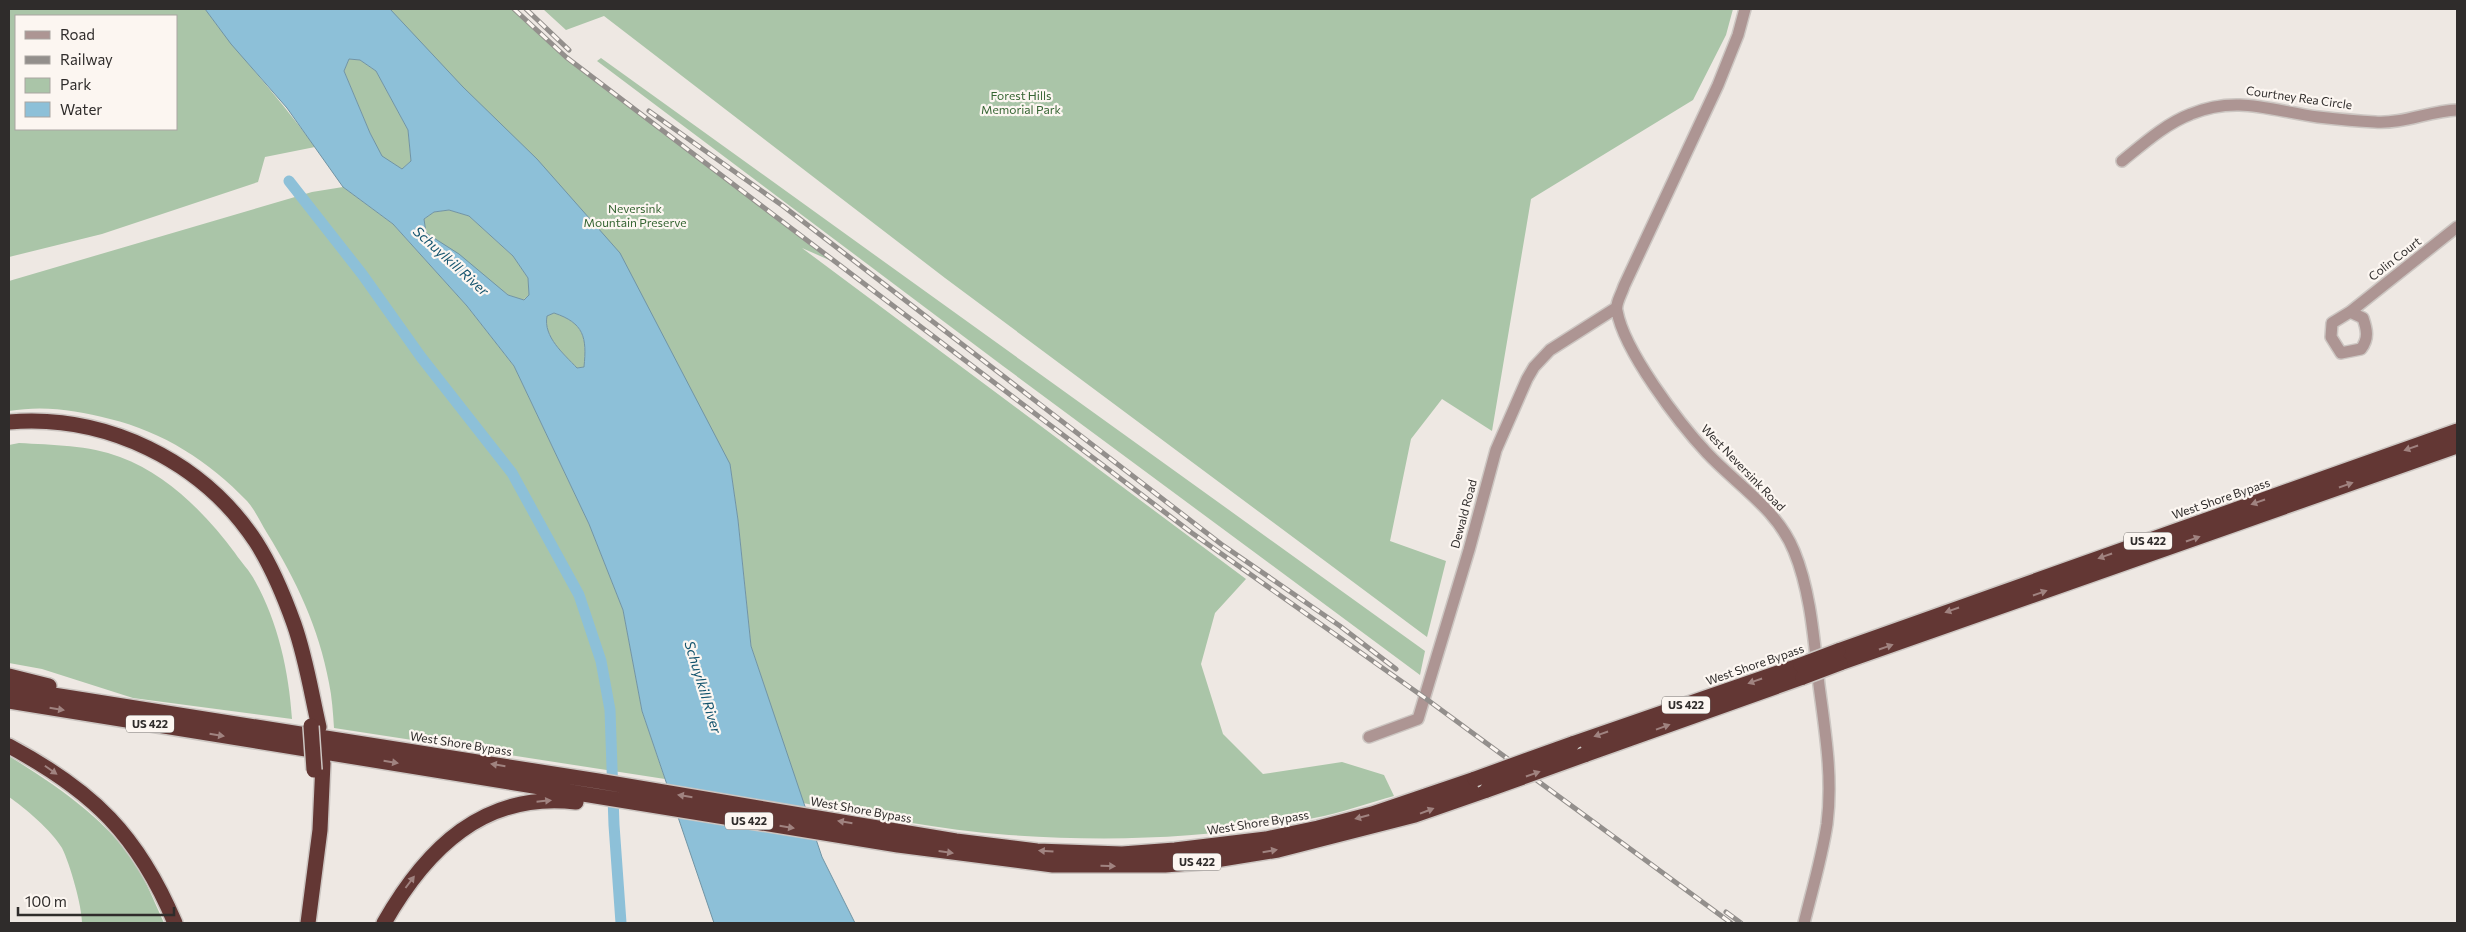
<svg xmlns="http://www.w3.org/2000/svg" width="2466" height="932" viewBox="0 0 2466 932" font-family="Commissioner,sans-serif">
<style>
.green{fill:#aac5a8;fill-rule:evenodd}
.water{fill:#8dc0d8;stroke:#7194a4;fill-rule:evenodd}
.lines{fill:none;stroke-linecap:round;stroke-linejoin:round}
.canal{stroke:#8dc0d8;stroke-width:11}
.minor-casing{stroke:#ccc6c2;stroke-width:14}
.highway-casing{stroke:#ccc6c2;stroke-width:18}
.minor{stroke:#ad9593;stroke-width:11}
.highway{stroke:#633734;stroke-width:15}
.rail-casing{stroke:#938f8c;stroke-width:5}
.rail{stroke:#fcf6f1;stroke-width:3;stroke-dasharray:9;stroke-linecap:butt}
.highway-bridge-casing{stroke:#ccc6c2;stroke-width:18;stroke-linecap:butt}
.highway-bridge{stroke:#633734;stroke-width:15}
.oneway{fill:#a08380}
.labels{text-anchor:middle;stroke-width:4.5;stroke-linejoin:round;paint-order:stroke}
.shield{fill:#fcf6f1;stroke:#6c6966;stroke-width:1}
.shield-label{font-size:11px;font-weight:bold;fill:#2f2c2b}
.park-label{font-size:12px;fill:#366533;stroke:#fcf6f1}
.street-label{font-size:12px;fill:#2f2c2b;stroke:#fcf6f1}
.water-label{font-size:14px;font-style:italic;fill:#14546e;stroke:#fcf6f1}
</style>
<rect width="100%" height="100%" fill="#eee8e3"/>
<path class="green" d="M9 9H205C240 57 281 99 315 147L265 157 258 182 102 234 9 257ZM16 16H176V129H16Z
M347 9H514L566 57 836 263 802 248 1246 579 1215 613 1201 664 1223 734 1263 774 1342 762 1384 775 1394 796C1368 803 1341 813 1314 818 1215 839 1110 842 1009 835 940 830 871 816 803 803L751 646 738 520 730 465 693 397Z
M543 9H1733L1726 35 1693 100 1531 199 1492 431 1442 399 1411 439 1390 541 1446 561 1427 637 945 278 604 16 566 30Z
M601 58 1425 651 1420 675 1003 366 597 61Z
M349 59 360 60 376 71 408 130 411 161 402 169 382 157 370 133 344 71Z
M343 187 393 224 467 306 514 366 589 524 623 610 642 711 665 779 334 728C333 713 332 697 329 683 319 628 296 580 267 533 261 523 255 510 247 501 209 461 163 432 110 419 76 410 43 405 9 411V281L312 192Z
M449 210 469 216 513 256 528 278 529 295 523 300 508 295 425 233 424 219 434 212Z
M554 313C584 323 587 337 584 367L577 368C564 354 543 337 547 316Z
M19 443C52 445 89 445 120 457 168 475 205 513 235 553 241 562 250 571 255 581 278 622 289 672 292 719L133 698 42 669 9 663V445Z
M9 756C57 786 110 821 140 871 149 888 156 906 164 923H82C82 906 70 864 62 848 53 832 24 807 9 797Z"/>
<path class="water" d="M205 9H390L463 87 537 159 620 253 730 464 738 520 751 646 822 857 855 923H714L642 711 623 610 589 524 514 366 467 306 393 224 343 187 287 108 231 44ZM349 59 360 60 376 71 408 130 411 161 402 169 382 156 370 133 344 71ZM449 210 469 216 513 256 528 278 529 295 524 300 508 295 459 254 426 233 424 219 434 212ZM554 313C584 323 587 337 584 367L577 368C564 354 543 337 547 316Z"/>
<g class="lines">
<path class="canal" d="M289 181 362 274 421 357 512 473 579 595 601 661 610 710 614 825 621 923"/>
<g class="minor-casing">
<path id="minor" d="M1745 9 1738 35 1718 85 1624 286C1622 293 1615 304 1617 311 1624 351 1679 423 1707 453 1737 485 1777 509 1794 551 1811 592 1814 641 1819 685 1825 731 1833 777 1827 824 1822 857 1812 891 1804 923
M2122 161C2143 144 2165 124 2191 114 2237 95 2272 111 2318 117 2336 119 2356 121 2375 122 2403 124 2429 111 2457 110
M2350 312 2363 318C2367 330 2369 338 2361 349L2341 353 2331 337 2332 323 2350 312 2457 227
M1369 737 1418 719 1469 550 1496 450 1527 379 1534 367 1550 350 1616 308"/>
</g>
<g class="highway-casing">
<path id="highway" d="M9 422C105 414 202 460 256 542 272 567 284 596 294 624 306 658 311 692 319 727
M1838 651 2457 431
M1840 663 2457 446
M9 676 49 686
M9 688 598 781 956 841 1037 851 1122 854 1175 850 1266 839 1318 828 1372 814 1475 779
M9 701 898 845 1053 865H1165L1203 862 1278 850 1415 815 1487 790
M1572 744 1801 665
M9 746C93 791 138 835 175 923
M1584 755 1803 677
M308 923 320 830 323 763
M384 923C426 849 484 791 576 802"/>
</g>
<use href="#minor" class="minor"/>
<use href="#highway" class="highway"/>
<g class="rail-casing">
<path id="rail" d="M514 9 566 57 1192 533 1425 698 1731 923
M526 9 569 50
M649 111 783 206 1221 544 1340 626 1396 669
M1726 912 1741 923"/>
</g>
<use href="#rail" class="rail"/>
<g class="highway-bridge-casing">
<path id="highway-bridge" d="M1801 665 1838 651
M1803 677 1840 663
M311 726 314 770
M1475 779 1572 744
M1487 790 1584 755"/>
</g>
<use href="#highway-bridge" class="highway-bridge"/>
</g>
<defs><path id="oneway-solid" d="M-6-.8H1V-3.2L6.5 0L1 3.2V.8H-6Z" transform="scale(1.25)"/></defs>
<g class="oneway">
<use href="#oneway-solid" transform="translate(2411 448) rotate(161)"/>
<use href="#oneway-solid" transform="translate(2346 485) rotate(-19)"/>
<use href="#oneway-solid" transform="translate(2258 502) rotate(161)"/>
<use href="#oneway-solid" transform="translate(2193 539) rotate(-19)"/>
<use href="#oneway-solid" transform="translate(2105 556) rotate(161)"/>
<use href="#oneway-solid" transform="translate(2040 593) rotate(-19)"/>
<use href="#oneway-solid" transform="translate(1952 610) rotate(161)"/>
<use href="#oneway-solid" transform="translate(1886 647) rotate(-19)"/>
<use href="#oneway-solid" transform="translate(1755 681) rotate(161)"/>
<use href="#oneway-solid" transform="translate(57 709) rotate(9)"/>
<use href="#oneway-solid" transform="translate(1663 727) rotate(-20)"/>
<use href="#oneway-solid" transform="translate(1601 734) rotate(161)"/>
<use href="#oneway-solid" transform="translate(217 735) rotate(9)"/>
<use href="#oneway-solid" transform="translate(391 762) rotate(9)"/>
<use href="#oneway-solid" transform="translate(498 765) rotate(-171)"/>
<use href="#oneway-solid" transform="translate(51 770) rotate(35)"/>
<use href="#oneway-solid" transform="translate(1533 774) rotate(-19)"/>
<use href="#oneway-solid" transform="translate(685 796) rotate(-171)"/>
<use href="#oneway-solid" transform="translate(544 801) rotate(-6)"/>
<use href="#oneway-solid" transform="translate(1427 811) rotate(-21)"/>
<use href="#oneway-solid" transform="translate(1362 817) rotate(165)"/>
<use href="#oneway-solid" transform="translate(845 822) rotate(-171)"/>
<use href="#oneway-solid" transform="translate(787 827) rotate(9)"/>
<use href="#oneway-solid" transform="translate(1046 851) rotate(-176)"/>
<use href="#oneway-solid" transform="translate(1270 851) rotate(-10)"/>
<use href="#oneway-solid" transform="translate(946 852) rotate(8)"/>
<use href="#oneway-solid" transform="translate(1108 866) rotate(1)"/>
<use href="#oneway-solid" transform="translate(410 882) rotate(-53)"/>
</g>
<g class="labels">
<g class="shield">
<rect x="2124" y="532.5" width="48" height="17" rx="4"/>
<rect x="1662" y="696.5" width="48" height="17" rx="4"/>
<rect x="126" y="715.5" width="48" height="17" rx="4"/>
<rect x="725" y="812.5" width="48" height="17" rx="4"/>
<rect x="1173" y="853.5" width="48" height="17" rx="4"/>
</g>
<g class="shield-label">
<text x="2148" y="545">US 422</text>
<text x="1686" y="709">US 422</text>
<text x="150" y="728">US 422</text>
<text x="749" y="825">US 422</text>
<text x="1197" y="866">US 422</text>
</g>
<g class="park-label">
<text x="1021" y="100">Forest Hills<tspan x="1021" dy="14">Memorial Park</tspan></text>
<text x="635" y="213">Neversink<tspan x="635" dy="14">Mountain Preserve</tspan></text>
</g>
<g class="street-label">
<text transform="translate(2299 98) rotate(8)" y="4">Courtney Rea Circle</text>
<text transform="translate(2395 259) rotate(-38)" y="4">Colin Court</text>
<text transform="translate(1743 468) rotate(46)" y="4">West Neversink Road</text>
<text transform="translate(2221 499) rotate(-19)" y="4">West Shore Bypass</text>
<text transform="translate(1464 514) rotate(-75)" y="4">Dewald Road</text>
<text transform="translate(1755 665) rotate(-19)" y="4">West Shore Bypass</text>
<text transform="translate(461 744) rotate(9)" y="4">West Shore Bypass</text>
<text transform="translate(861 810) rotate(10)" y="4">West Shore Bypass</text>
<text transform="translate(1258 823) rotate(-9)" y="4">West Shore Bypass</text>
</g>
<g class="water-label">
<text transform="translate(451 261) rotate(42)" y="5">Schuylkill River</text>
<text transform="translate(703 687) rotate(73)" y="5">Schuylkill River</text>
</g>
</g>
<rect width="2466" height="932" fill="none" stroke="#2f2c2b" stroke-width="20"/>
<rect x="15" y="15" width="162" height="115" fill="#fcf6f1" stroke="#aaa5a2"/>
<rect x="25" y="31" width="25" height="8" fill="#ad9593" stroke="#aaa5a2"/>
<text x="60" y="40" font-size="15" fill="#2f2c2b">Road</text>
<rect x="25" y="56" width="25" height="8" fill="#938f8c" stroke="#aaa5a2"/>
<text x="60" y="65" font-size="15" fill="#2f2c2b">Railway</text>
<rect x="25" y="78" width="25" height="15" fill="#aac5a8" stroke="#aaa5a2"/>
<text x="60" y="90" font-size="15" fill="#2f2c2b">Park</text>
<rect x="25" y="102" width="25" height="15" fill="#8dc0d8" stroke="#aaa5a2"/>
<text x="60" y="115" font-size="15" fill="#2f2c2b">Water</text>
<path d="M18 907v8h156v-8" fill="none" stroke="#2f2c2b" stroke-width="2.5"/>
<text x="25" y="907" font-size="15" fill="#2f2c2b" stroke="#fcf6f1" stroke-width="4" paint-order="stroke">100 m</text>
</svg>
